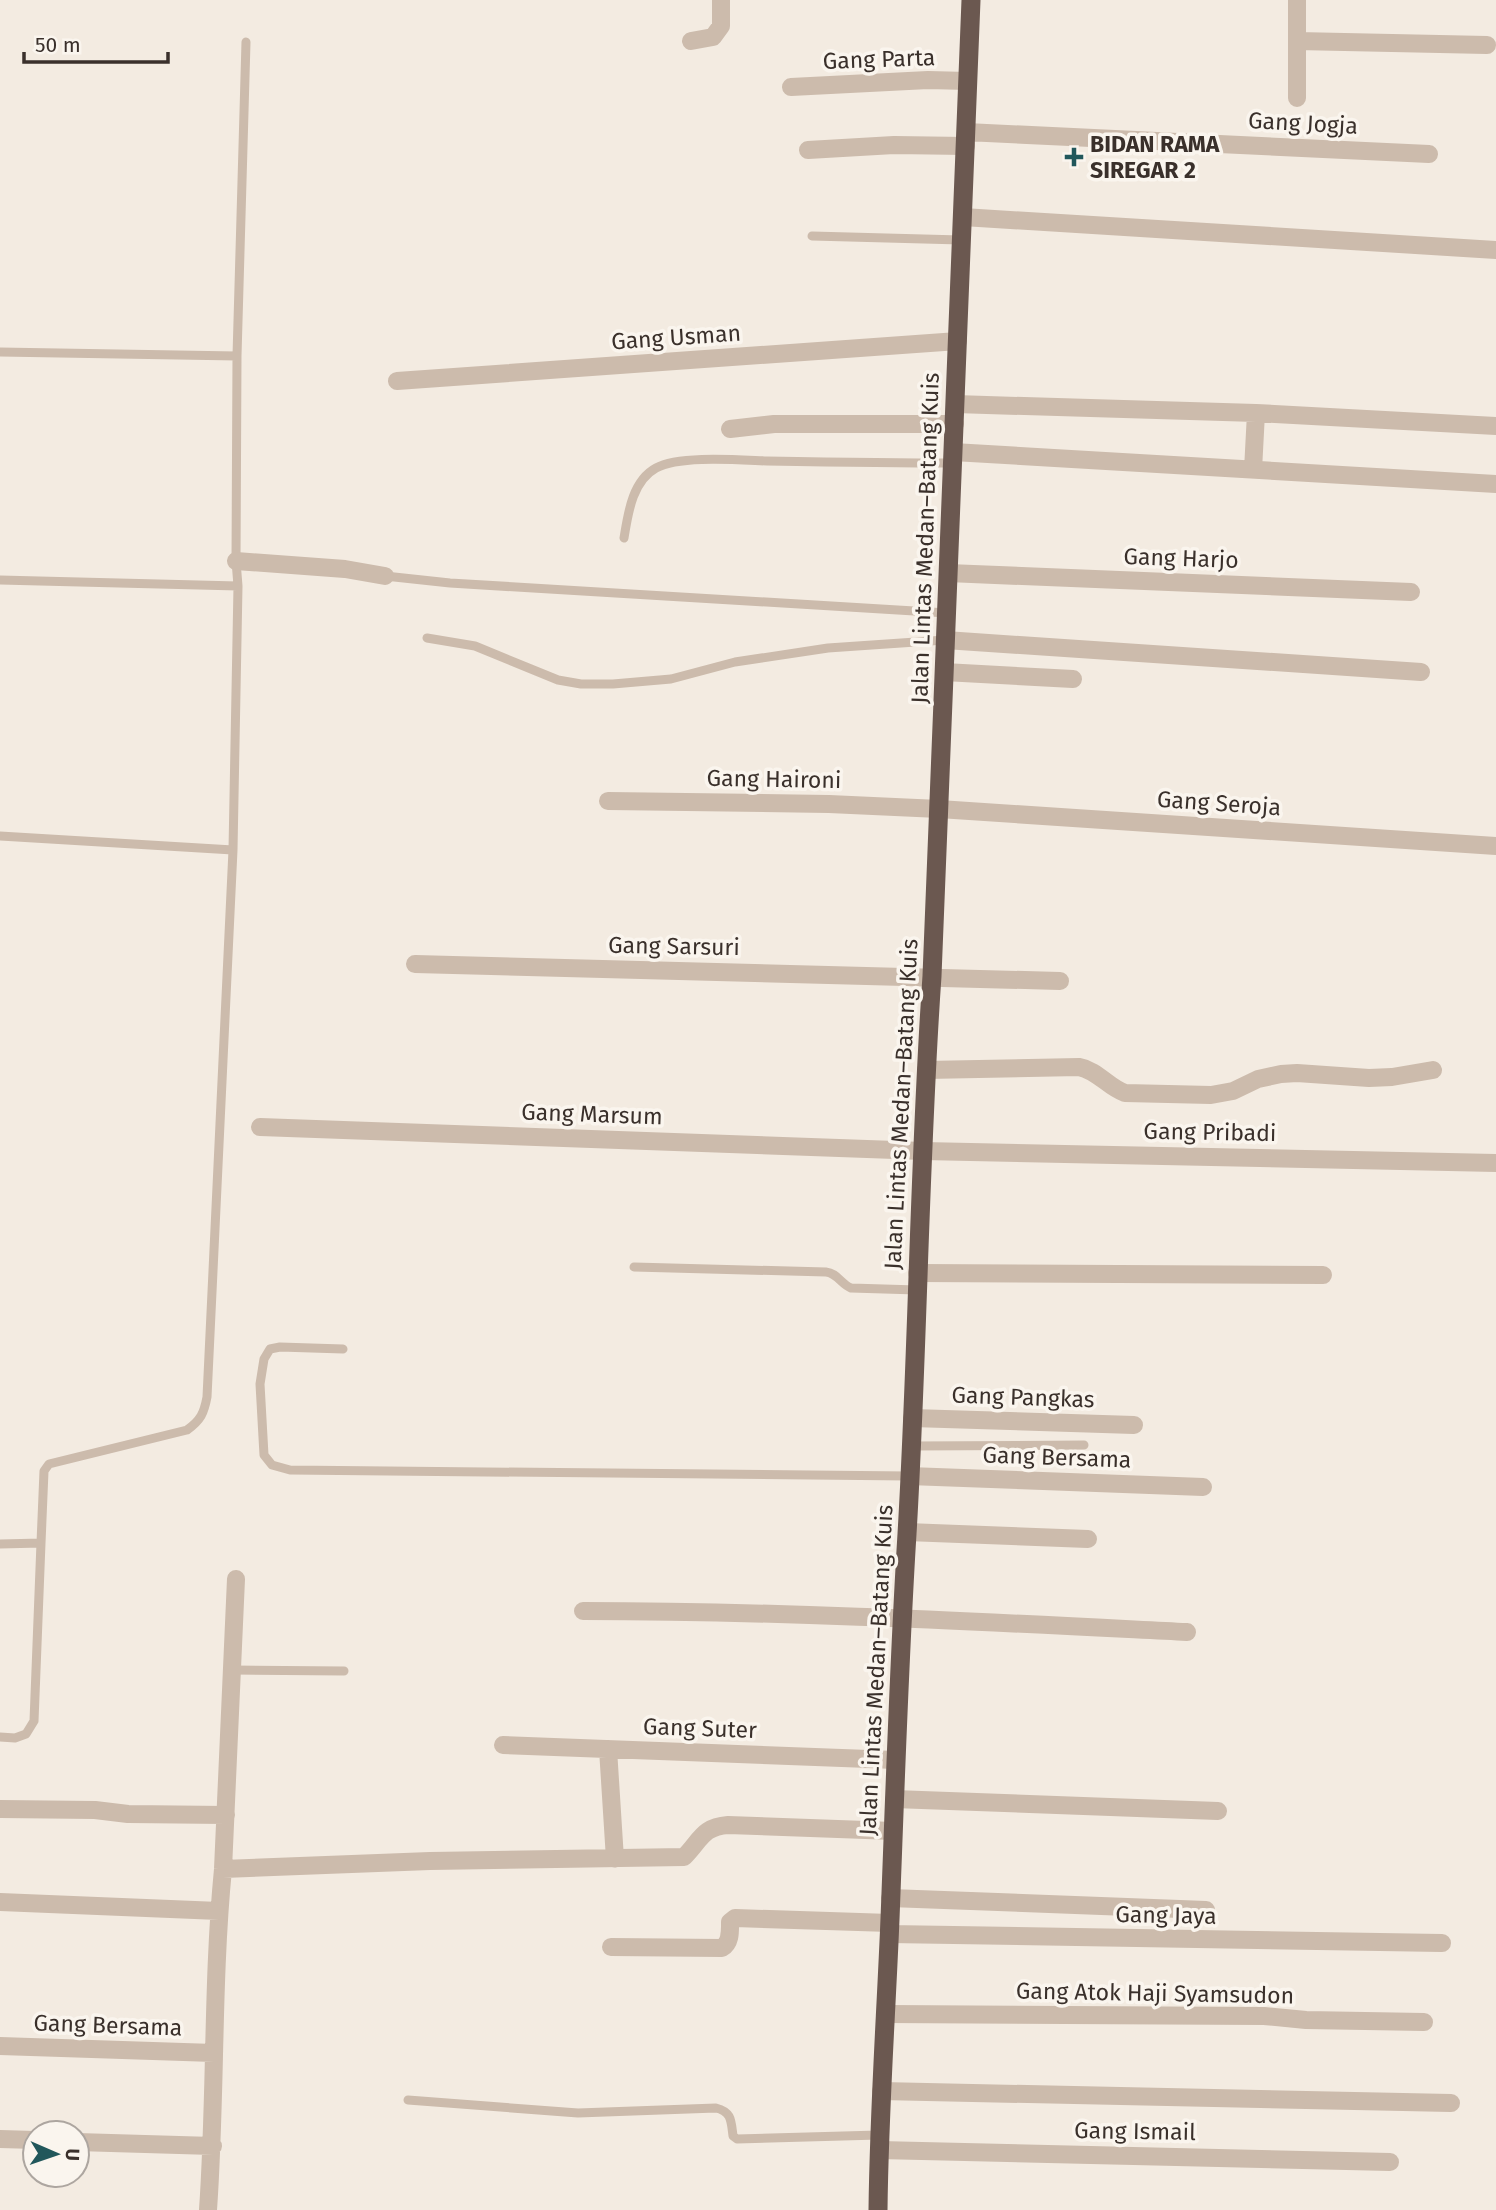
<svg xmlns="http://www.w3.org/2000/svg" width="1496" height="2210" viewBox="0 0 1496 2210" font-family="'Fira Sans',sans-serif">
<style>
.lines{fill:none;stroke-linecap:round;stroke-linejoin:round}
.service{stroke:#ccbbac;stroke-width:9}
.minor{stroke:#ccbbac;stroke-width:18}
.trunk{stroke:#6b5850;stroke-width:19}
.poi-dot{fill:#21575b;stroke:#faf5ee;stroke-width:2.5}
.labels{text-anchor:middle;stroke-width:7;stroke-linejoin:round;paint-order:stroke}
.street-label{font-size:23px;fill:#3a302b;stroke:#faf5ee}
.poi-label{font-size:23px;font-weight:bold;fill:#3a302b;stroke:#faf5ee;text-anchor:start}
</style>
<rect width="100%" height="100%" fill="#f3ebe1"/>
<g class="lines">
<path class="service" d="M812 236 961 240
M0 352 237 356
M624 538C628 514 632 481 656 468 679 455 740 460 767 461 829 462 891 463 953 463
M385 576 450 583 947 613
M0 580 238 586
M427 638 475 646 558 680 581 684H613L671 679 735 662 828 648 945 640
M0 836 233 850
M634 1267 826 1272C837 1273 841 1284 851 1288L917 1290
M343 1349 280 1347 270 1349 264 1359 260 1384 264 1455 272 1465 290 1470 909 1476
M912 1446 1084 1445
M0 1544 41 1543 44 1471 49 1464 187 1430C201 1420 204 1413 207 1397L233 850 238 586 236 561 237 356 246 42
M233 1670 344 1671
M0 1737 15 1738 26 1734 34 1721 41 1543
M408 2100 578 2113 716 2108C732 2112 731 2121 733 2136L737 2139 879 2135"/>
<path class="minor" d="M1297 0V98
M691 41 713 37 721 26V0
M1297 41 1487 45
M791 87 928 80 968 81
M966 132 1429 154
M808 150 894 145 966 146
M963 217 1496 250
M397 381 958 341
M955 404 1256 413 1496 426
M730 429 774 424H955
M953 452 1496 484
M1253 470 1256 413
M236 561 345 569 385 576
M948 573 1411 592
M945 640 1421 672
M944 672 1073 679
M608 801 829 804 939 809 1496 846
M415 964 1060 981
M926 1070 1079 1067C1097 1070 1108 1087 1125 1093L1211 1095 1233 1091 1258 1079 1281 1074 1297 1073 1369 1078 1392 1077 1433 1070
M260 1127 923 1151 1496 1163
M917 1273 1323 1275
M912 1418 1134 1425
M909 1476 1203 1487
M907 1532 1088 1539
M583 1611C784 1611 985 1622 1187 1632
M503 1745 895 1760
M608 1749 615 1859
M894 1799 1218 1811
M0 1809 95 1810 128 1814 226 1815
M223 1869 430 1861 684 1857C701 1840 702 1827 728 1825L893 1831
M890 1898 1206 1910
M0 1902 219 1911
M889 1934 1442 1943
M611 1947 722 1948C731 1943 730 1931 730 1922L735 1918 890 1923
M886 2014 1264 2016 1306 2020 1424 2022
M0 2046 214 2053
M881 2091 1451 2103
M0 2139 35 2140
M77 2142 213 2146
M879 2150 1390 2162
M208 2210C216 2096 212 1982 223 1869L236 1579"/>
<path class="trunk" d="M878 2210C879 2113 886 2016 890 1919 895 1790 899 1662 907 1534 918 1348 919 1162 932 976L971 0"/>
</g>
<path class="poi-dot" d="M1070.5 146.5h7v7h7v7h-7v7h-7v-7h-7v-7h7z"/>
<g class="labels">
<g class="street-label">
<text transform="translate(879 59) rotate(-2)" y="8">Gang Parta</text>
<text transform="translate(1303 123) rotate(3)" y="8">Gang Jogja</text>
<text transform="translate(676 337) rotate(-4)" y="8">Gang Usman</text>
<text transform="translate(925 538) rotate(-88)" y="8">Jalan Lintas Medan–Batang Kuis</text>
<text transform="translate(1181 558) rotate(2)" y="8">Gang Harjo</text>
<text transform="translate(774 779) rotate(1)" y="8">Gang Haironi</text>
<text transform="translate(1219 803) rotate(4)" y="8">Gang Seroja</text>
<text transform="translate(674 946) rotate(1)" y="8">Gang Sarsuri</text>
<text transform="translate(901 1104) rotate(-87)" y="8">Jalan Lintas Medan–Batang Kuis</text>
<text transform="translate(592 1114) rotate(2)" y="8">Gang Marsum</text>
<text transform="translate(1210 1132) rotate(1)" y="8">Gang Pribadi</text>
<text transform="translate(1023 1397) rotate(2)" y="8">Gang Pangkas</text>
<text transform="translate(1057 1457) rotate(2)" y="8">Gang Bersama</text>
<text transform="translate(876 1670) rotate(-87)" y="8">Jalan Lintas Medan–Batang Kuis</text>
<text transform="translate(700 1728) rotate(2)" y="8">Gang Suter</text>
<text transform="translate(1166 1915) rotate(1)" y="8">Gang Jaya</text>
<text transform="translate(1155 1993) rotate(1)" y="8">Gang Atok Haji Syamsudon</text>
<text transform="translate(108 2025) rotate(2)" y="8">Gang Bersama</text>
<text transform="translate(1135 2131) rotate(1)" y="8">Gang Ismail</text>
</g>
<g class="poi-label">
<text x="1090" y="152">BIDAN RAMA<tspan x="1090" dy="26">SIREGAR 2</tspan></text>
</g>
</g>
<g transform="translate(56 2154) rotate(92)"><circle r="33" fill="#faf5ee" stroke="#ada6a0" stroke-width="2"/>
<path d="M0-5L12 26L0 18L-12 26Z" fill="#21575b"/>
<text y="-10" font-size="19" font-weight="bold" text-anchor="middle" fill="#3a302b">U</text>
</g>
<path d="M24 52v10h144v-10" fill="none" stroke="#3a302b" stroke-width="3.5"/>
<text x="35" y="52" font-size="21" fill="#3a302b" stroke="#faf5ee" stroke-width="5" paint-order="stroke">50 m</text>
</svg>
